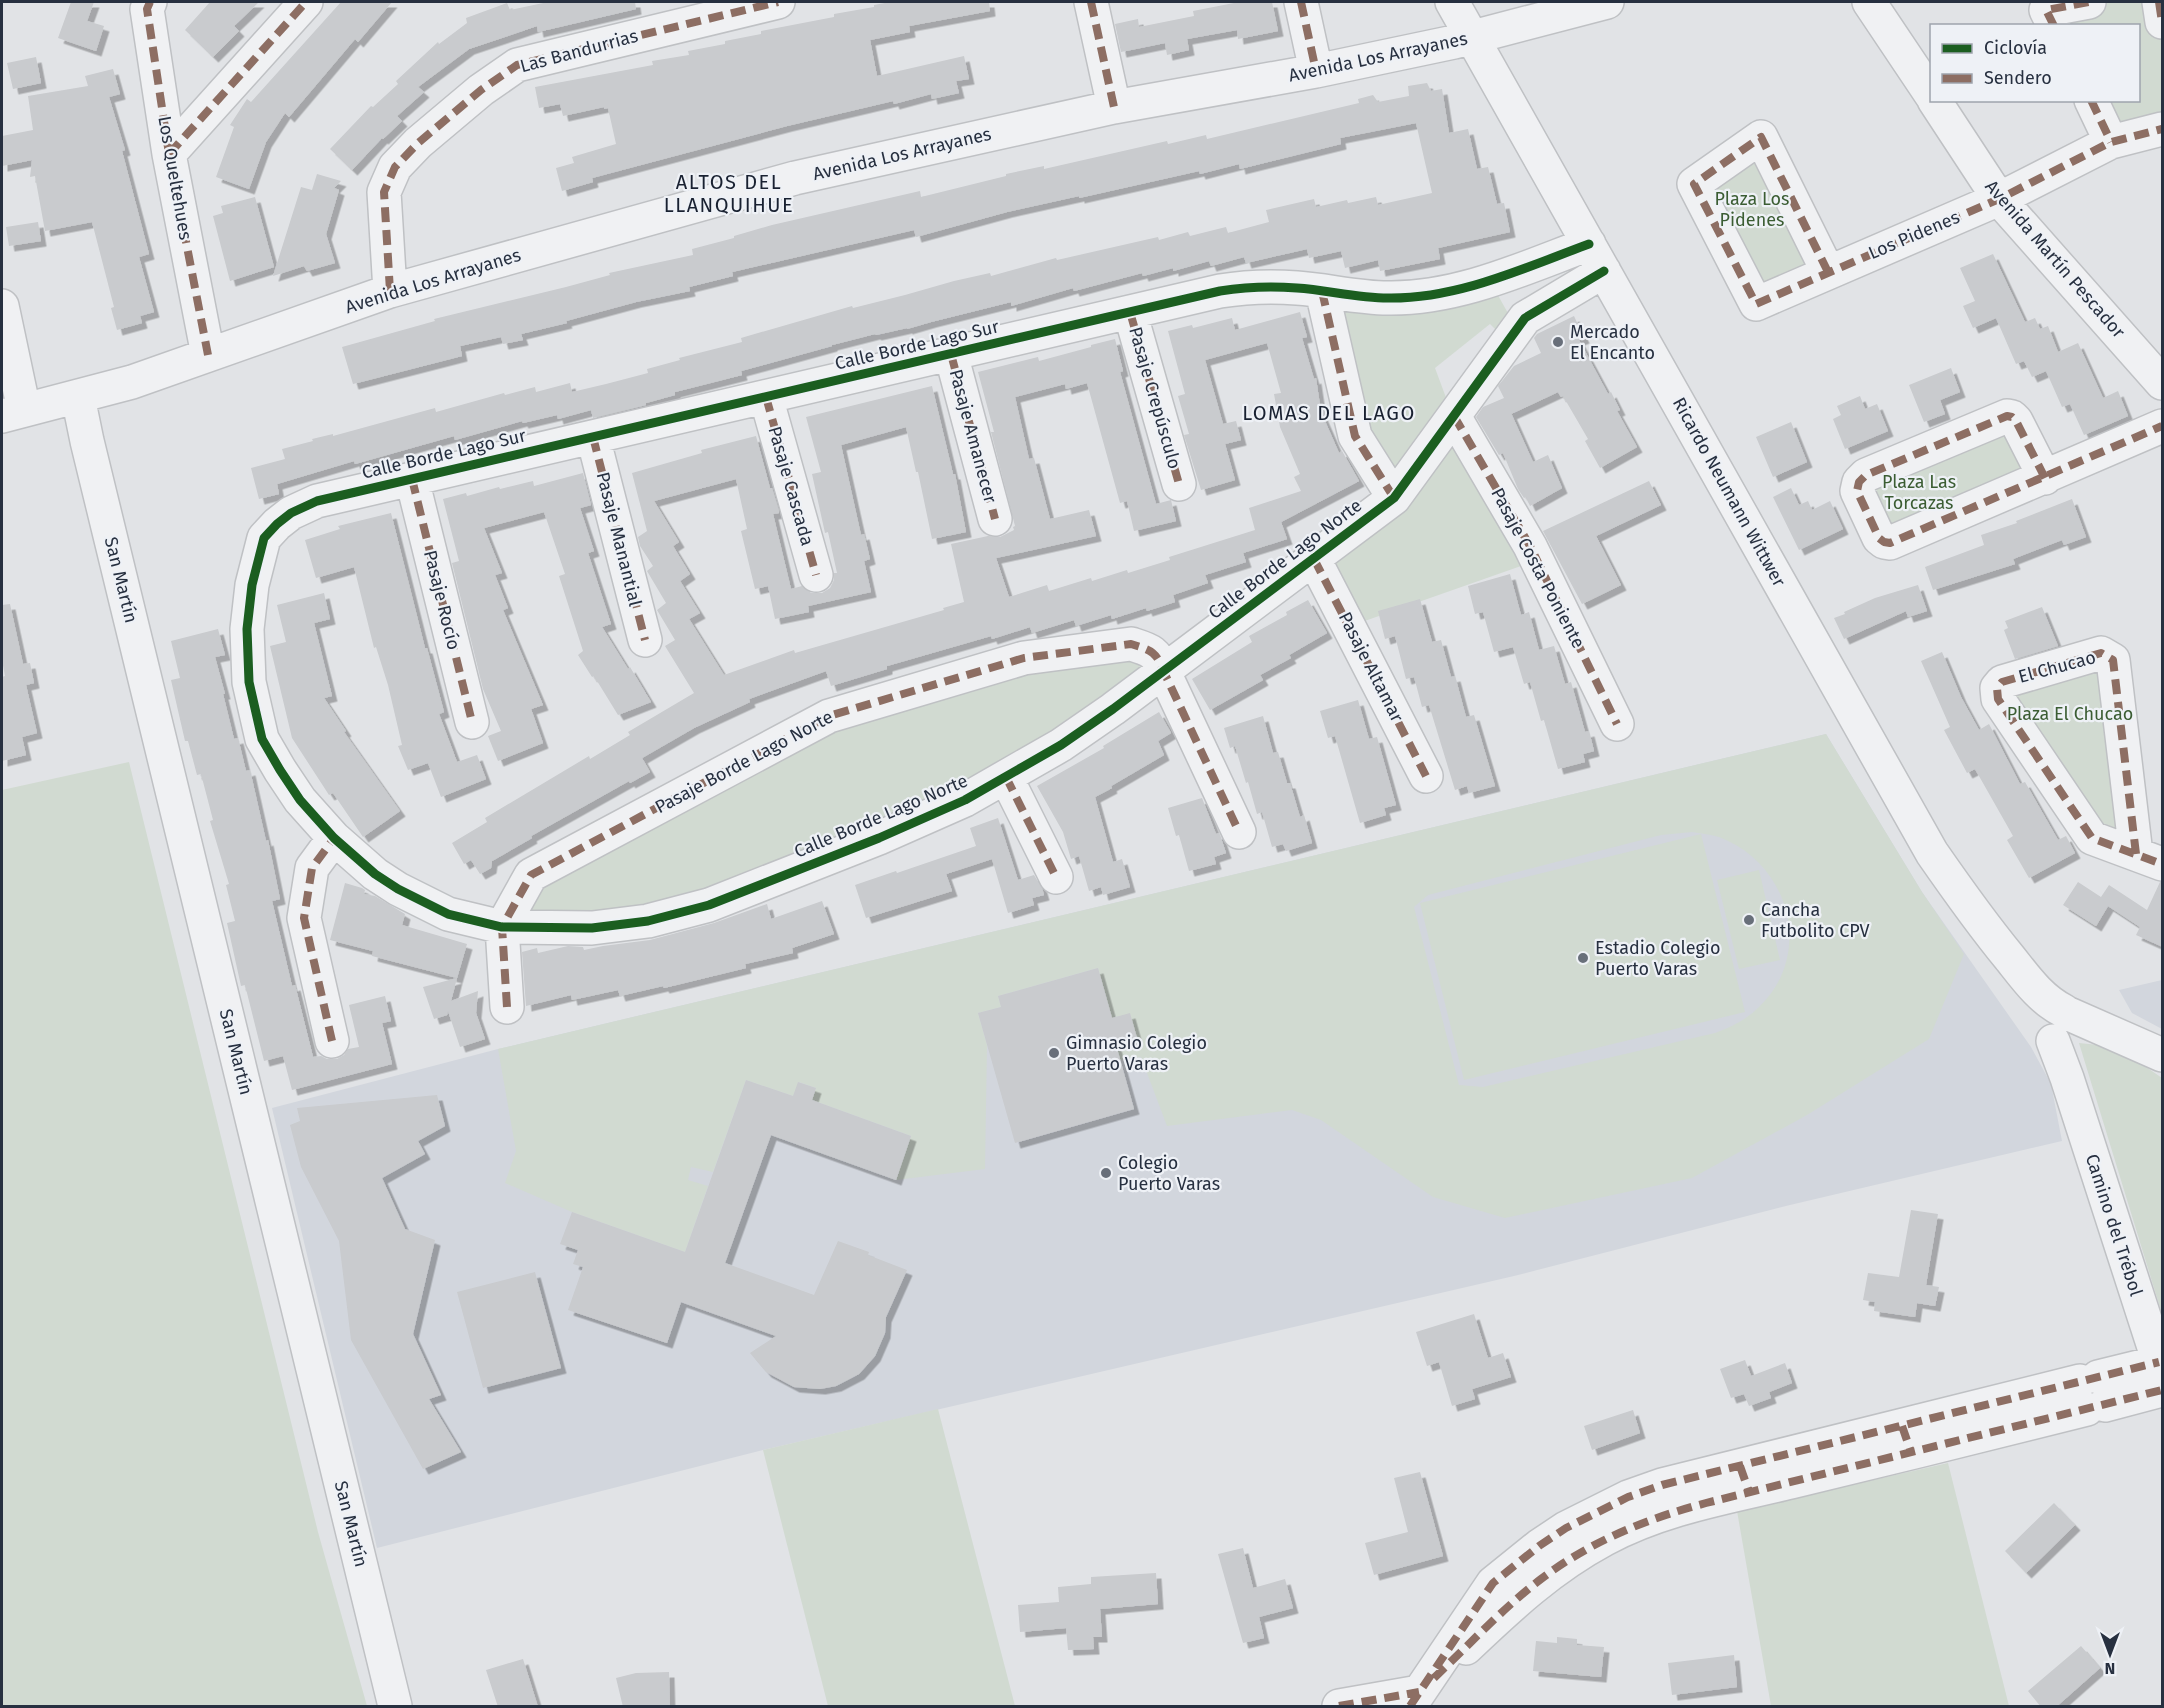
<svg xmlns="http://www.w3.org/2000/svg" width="2164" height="1708" viewBox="0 0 2164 1708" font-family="'Fira Sans',sans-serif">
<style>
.built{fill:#d2d6dd}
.green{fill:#d1dad1;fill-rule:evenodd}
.building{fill:#c9cbce;filter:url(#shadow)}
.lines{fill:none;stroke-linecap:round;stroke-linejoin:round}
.minor-casing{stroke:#bfc1c4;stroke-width:36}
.minor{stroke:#f0f1f3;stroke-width:33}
.quiet{stroke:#8d6e63;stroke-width:8;stroke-dasharray:15 8;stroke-linecap:butt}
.cycleway-casing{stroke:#eef1f6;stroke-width:13}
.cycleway{stroke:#1b5e20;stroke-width:9}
.poi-dot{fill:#686f7a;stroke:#eef1f6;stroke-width:2}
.labels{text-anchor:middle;stroke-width:4.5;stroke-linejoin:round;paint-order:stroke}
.street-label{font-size:18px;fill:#273040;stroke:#eef1f6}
.park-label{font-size:18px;fill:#3b5d33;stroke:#eef1f6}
.poi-label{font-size:18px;fill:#273040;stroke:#eef1f6;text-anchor:start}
.neighbourhood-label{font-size:20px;letter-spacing:1.5px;fill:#192131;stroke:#eef1f6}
</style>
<defs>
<filter id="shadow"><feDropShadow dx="5.5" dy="5.5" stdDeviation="0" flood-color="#0004"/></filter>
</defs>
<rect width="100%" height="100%" fill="#e1e3e6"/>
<path class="built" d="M1826 734 1922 892 2031 1047 2051 1084 2062 1141 1790 1205 1514 1276 763 1450 377 1548 272 1108 498 1049Z
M2162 980V1029L2132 1013 2119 990Z"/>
<path class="green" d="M2106 2H2155L2162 43V126L2113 138 2094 101 2138 100V26L2058 25 2051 13Z
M1760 142 1824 270 1757 300 1697 186Z
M1495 290 1509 315 1498 332 1490 324 1435 368 1448 403 1394 482 1367 430 1335 306Z
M2004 424 2029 478 1894 536 1872 479Z
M1455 430 1527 564 1359 623 1325 562Z
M1168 658 992 778 643 915 512 919 536 881 832 722 1026 665Z
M2095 663 2107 672 2128 841 2098 831 2007 688Z
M1826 734 1922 892 1964 954 1929 1039 1807 1115 1692 1178 1505 1218 1433 1197 1321 1120 1292 1110 1167 1126 1141 1057 1120 1060 1116 1045 1137 1038 1130 1014 1112 1018 1098 968 998 996 1001 1007 978 1013 987 1045 985 1169 896 1180 911 1136 812 1100 816 1088 799 1082 793 1096 746 1080 713 1172 691 1167 688 1180 708 1186 685 1252 572 1212 505 1183 516 1151 498 1049ZM1692 832C1705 834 1717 835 1728 841 1792 871 1812 957 1759 1007 1746 1020 1731 1027 1715 1033L1483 1087 1459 1085 1414 907 1428 895 1661 835Z
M129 762 318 1532 367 1706H2V790Z
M1701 834 1745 1012 1464 1080 1420 903Z
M1759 870 1780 960 1739 969 1717 880Z
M2079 1043 2117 1047 2162 1078V1314Z
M938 1409 1015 1706H828L763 1450Z
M1948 1463 2009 1706H1771L1737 1511Z"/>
<path class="building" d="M71 2H94L87 21 104 26 96 51 58 38Z
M210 2H259L234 26 239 31 213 57 185 30Z
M341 2H392L358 42 355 39 289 117 285 113 266 142 249 189 216 177 234 127 230 125 247 99 251 102Z
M548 2H635L636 9 538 32 537 26 469 49 418 87 424 92 397 116 402 121 383 139 382 138 352 170 330 149 371 106 373 107 398 84 396 81 438 42 439 44 467 23 466 18 507 3 510 10Z
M890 2H989L990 11 909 26 910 32 870 40 877 76 964 56 969 79 956 81 959 93 932 99 931 94 894 104 893 101 787 126 592 178 593 182 562 191 556 168 574 163 572 157 616 144 608 108 604 109V107L563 116 560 104 539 108 535 87 653 65 652 61 689 55 688 51 725 44V41L761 34V31L834 17V14L874 7V5Z
M1239 2H1272L1278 31 1238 39 1237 30 1187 39 1189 50 1167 55 1165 43 1121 52 1115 24 1138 19 1139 27 1194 16 1193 11Z
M36 57 41 83 13 89 7 63Z
M113 69 120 94 109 97 125 150 122 151 149 254 139 257 154 312 140 316 142 323 117 330 111 308 114 307 92 222 45 231 35 176 30 177 32 160 2 166V136L33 130 28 96 88 86 85 76Z
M1427 83 1431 91 1442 89 1449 133 1468 129 1477 169 1488 167 1497 204 1504 203 1510 232 1438 248 1440 259 1380 271 1378 260 1345 268 1341 251 1309 258 1307 249 1246 263 1244 257 1211 266 1209 261 1173 271V268L1143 276 1142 273 1074 291 1073 288 1011 306V302L931 322 907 329V328L876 335 875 334 832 345V346L741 371 742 375 675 392V395L646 403V405L593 418 591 410 558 419 557 415 523 423 522 421 455 440 454 436 355 464 354 461 277 484 279 494 259 499 251 468 285 459 282 449 313 441 312 439 333 434V436L435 408 436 412 504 393 505 395 535 387 536 392 570 383 572 392 606 384 648 373 647 369 680 360 679 358 742 342 741 338 852 306 853 308 905 295 954 281 990 273 991 276 1056 258 1057 260 1158 237 1159 240 1188 232 1190 236 1226 227 1228 233 1269 222 1266 210 1314 199 1316 207 1347 200 1348 203 1376 197 1378 205 1432 193 1416 123 1340 138 1341 144 1240 169 1239 164 1200 174 1199 171 1079 198V196L1007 212 916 237 914 230 732 272 733 276 689 287 690 291 636 302 566 321 567 323 521 334 523 340 503 344 501 337 460 346 462 356 353 384 342 347 435 321 434 319 566 287 610 275 609 273 693 255 692 249 734 238V236L772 225 920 191 921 197 1006 176V174L1044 166V169L1167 141 1168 144 1206 135 1207 139 1359 103 1358 99 1373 95 1378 102 1409 96 1408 86Z
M317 174 341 181 334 188 339 190 326 234 335 263 307 271 304 266 273 276 301 187 312 190Z
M255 197 274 267 230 281 213 216 223 213 221 206Z
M38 222 41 241 9 246 6 227Z
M1993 254 2025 322 2035 318 2040 329 2048 326 2058 352 2078 343 2103 398 2118 391 2128 416 2084 435 2070 404 2062 407 2046 371 2032 377 2024 361 2016 364 1996 318 1973 328 1963 306 1975 301 1960 268Z
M1300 312 1307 337 1302 338 1314 379 1316 378 1321 412 1339 453 1342 451 1359 481 1281 522 1287 539 1243 553 1246 562 1205 575 1208 583 1173 595 1175 602 1147 611 1146 608 1112 619 1111 615 1076 626 1074 620 1032 633 1030 627 992 639 991 636 887 666V669L831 686 826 671 749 699 750 702 694 728 642 758 650 772 630 783 629 781 531 836 532 838 492 861 491 868 480 874 471 860 464 864 452 843 487 822 485 818 589 756 590 759 630 735 628 732 694 693 665 646 675 640 657 610 666 603 647 571 653 566 640 546 638 537 647 531 632 473 702 453 701 450 756 436 770 488H772L779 511V513L773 514 791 589 802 586 811 593H822L830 588 834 580V573H837L828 532 825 533 812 474 821 472 806 417 932 386 953 474H955L966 532 932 539 918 472H916L906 427 841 445 861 535 864 534 870 559 864 561 871 592 808 606 809 612 775 619 768 586 755 589 741 531 747 529 736 479 654 501 679 542 673 546 690 574 680 581 700 613 689 619 724 675 794 650 795 653 944 610 943 608 964 602 951 544 988 536 1000 537 1014 530 1013 527 1015 526 991 432H994L978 372 1038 357 1039 361 1091 347V345L1115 339 1123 371 1120 372 1156 504 1171 500 1176 521 1134 531 1127 501 1120 503 1087 383 1066 389 1065 384 1015 397 1029 459 1034 458 1050 519 1089 510 1096 536 996 558 1009 597 1047 585 1049 591 1091 578 1092 581 1127 570 1128 573 1170 560 1169 557 1255 530 1249 508 1301 491 1294 477 1300 474 1280 427 1274 394 1281 393 1267 343 1205 360 1223 424 1236 421 1241 440 1225 444 1235 480 1201 490 1184 435 1189 434 1178 396 1185 394 1168 331 1192 325 1193 328 1232 318 1235 330Z
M1574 316 1584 338 1579 340 1608 394 1611 392 1620 410 1617 411 1637 447 1600 468 1585 441 1588 439 1563 396 1561 397 1558 392 1511 414 1506 402 1533 462 1548 455 1562 488 1530 506 1526 497 1524 498 1518 489 1503 453 1499 455 1476 417 1483 407 1504 398 1498 386 1514 366 1541 353 1534 338 1537 334Z
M1951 368 1960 392 1940 400 1945 414 1924 422 1909 385Z
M1860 396 1865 409 1877 404 1888 431 1845 449 1833 419 1841 415 1837 406Z
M1791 422 1807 462 1773 477 1756 437Z
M583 473 591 505 580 508 594 551 588 553 611 624 602 627 628 669 630 667 651 702 618 715 594 676 592 677 578 655 583 651 559 576 565 574 544 512 484 528 502 573 495 575 508 608 503 610 543 705 531 709 543 743 498 761 488 736 501 731 483 689 452 563 459 561 443 499 466 493 467 496 499 487 500 489 533 481 534 486Z
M1649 481 1661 505 1596 536 1621 585 1582 604 1543 531Z
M1791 488 1799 505 1808 501 1812 510 1830 501 1843 529 1799 550 1773 497Z
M2072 499 2086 537 2064 545 2062 540 2013 559 2015 564 1933 590 1925 567 1984 545 1981 535 2017 523 2016 521Z
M391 513 425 648H427L444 712 439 714 457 762 477 755 486 779 441 797 428 763 408 770 398 746 402 745 388 685 376 647 374 648 354 567 316 578 305 540 340 529 338 526Z
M1510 574 1521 615 1529 612 1539 650 1554 646 1565 684 1571 682 1585 732 1589 731 1594 751 1583 754 1585 762 1558 769 1544 720 1541 721 1530 682 1524 684 1513 647 1494 652 1483 612 1475 614 1468 586Z
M1918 585 1927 611 1908 617 1906 611 1844 639 1834 618 1845 614 1844 612 1875 598Z
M324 593 330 619 314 623 332 696 324 698 346 731 344 732 400 811 363 837 333 793 329 795 292 738 270 646 286 642 277 605Z
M1420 599 1432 642 1441 640 1451 677 1455 676 1466 717 1474 715 1495 786 1469 793 1467 786 1455 790 1429 705 1422 707 1414 677 1406 679 1395 636 1385 639 1378 611Z
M1308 600 1327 633 1289 655 1291 658 1260 675 1263 680 1210 710 1192 679 1252 642 1249 636 1287 615 1286 612Z
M10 604 23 664 30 663 34 683 26 685 37 733 22 737 26 755 2 761V677L5 676 2 660V605Z
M2042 607 2058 646 2015 659 2004 630 2008 628 2005 621Z
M218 629 225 655 215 657 225 694H223L234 739 238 738 246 771 250 770 266 841 268 840 280 899 272 901 292 986 295 985 313 1057 321 1056 327 1059H337L344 1055 348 1049 359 1047 349 1005 385 996 391 1021 382 1023 392 1064 292 1090 283 1056 264 1061 245 985 241 986 227 923 235 921 226 885 229 884 210 821 213 820 201 774 197 775 188 741H185L171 680 180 678 171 641Z
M1942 652 1961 697 1979 730 1989 724 2020 784 2025 782 2058 840 2066 836 2075 853 2029 878 2007 840 2013 836 1975 769 1967 773 1944 730 1950 727 1921 661Z
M1358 700 1369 739 1377 737 1396 805 1384 808 1386 815 1360 823 1335 736 1328 738 1320 711Z
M1159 712 1171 733 1158 741 1164 755 1111 786 1112 788 1095 797 1113 862 1122 859 1130 887 1103 895 1101 887 1089 891 1079 856 1071 859 1063 832 1037 786 1104 748 1103 746Z
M1263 716 1273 753 1278 752 1287 783H1290L1300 817 1304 815 1312 843 1286 851 1283 844 1272 847 1262 812 1257 814 1248 782 1246 783 1235 746 1230 748 1224 728Z
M1202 798 1216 834 1219 833 1221 838 1226 853 1214 857 1216 864 1189 871 1179 835 1176 836 1168 808Z
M998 818 1018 880 1034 875 1042 888 1044 895 1032 898 1034 905 1008 913 992 859 946 874 952 891 866 918 855 885 896 871 897 873 976 846 970 828Z
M2078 882 2101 897 2109 885 2147 910 2160 882H2163V947L2136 935 2140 927 2108 906 2096 926 2063 905Z
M345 883 362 888 365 890 364 894 375 896 405 914 402 925 467 944 457 978 372 956 373 951 330 940Z
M822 901 834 934 792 948 793 953 745 964 746 968 664 988 663 986 620 996 618 990 572 1000 571 995 526 1006 522 952 537 948 538 953 568 946 583 947 584 950 603 946 650 940 714 923 767 904 771 919Z
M1098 968 1112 1018 1130 1013 1137 1038 1116 1045 1134 1109 1015 1143 978 1013 1001 1007 998 996Z
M457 978 451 1001 478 991 476 1013 485 1039 460 1047 448 1011 447 1015 434 1019 423 987Z
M746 1080 793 1096 798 1082 816 1088 812 1100 911 1136 896 1180 771 1135 725 1263 814 1295 838 1241 869 1252 868 1255 907 1270 886 1317 885 1333 875 1356 859 1374 836 1386 820 1389 794 1387 766 1372 750 1353 776 1336 681 1302 667 1343 568 1310 583 1267 573 1264 578 1250 560 1244 572 1212 685 1252Z
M437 1095 445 1126 418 1141 425 1154 382 1178 405 1229 435 1240 413 1334 441 1395 429 1399 461 1452 423 1469 351 1340 339 1241 301 1167 290 1125 300 1121 297 1108Z
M1911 1210 1938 1214 1926 1285 1939 1287 1935 1306 1917 1303 1915 1317 1874 1311 1875 1302 1863 1300 1868 1273 1899 1277Z
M535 1272 561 1368 483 1388 457 1292Z
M1474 1314 1488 1358 1503 1353 1511 1377 1472 1389 1475 1399 1452 1406 1439 1362 1427 1366 1416 1332Z
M1745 1360 1751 1376 1785 1363 1792 1383 1769 1392 1771 1398 1749 1406 1744 1394 1731 1398 1720 1369Z
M1633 1410 1640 1433 1592 1450 1584 1426Z
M1420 1472 1443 1556 1374 1575 1365 1543 1408 1532 1394 1478Z
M2054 1503 2075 1525 2026 1573 2005 1551Z
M1243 1548 1253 1588 1285 1579 1293 1608 1259 1617 1264 1638 1243 1643 1218 1554Z
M1156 1573 1158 1604 1100 1609 1102 1637H1093L1094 1649 1068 1650 1066 1628 1020 1632 1018 1605 1059 1602 1058 1587 1091 1584V1577Z
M1557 1637 1577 1639V1645L1604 1647 1601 1677 1533 1671 1536 1641 1557 1643Z
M2081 1646 2100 1668 2056 1707H2041L2028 1691Z
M1734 1655 1737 1687 1672 1695 1668 1663Z
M523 1659 538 1707H498L486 1670Z
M669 1672 670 1707H623L616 1678 636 1673Z"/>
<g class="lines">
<g class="minor-casing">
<path id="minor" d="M150 2 147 9 169 154 208 355
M1091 2 1114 107
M1301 2 1316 71
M1452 2 1932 853C1957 889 1981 923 2009 957 2025 977 2040 999 2064 1011
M1869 2 1932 96
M2159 2 2162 22
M2054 26 2046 10 2089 2
M1934 100 1999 199 2162 383
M2091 100 2111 142
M169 154 306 2
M1589 244C1524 268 1458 299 1388 298 1357 298 1327 290 1297 288 1271 286 1245 287 1220 291L317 501 291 513 277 524 264 538 252 585 247 629 249 682 262 739 280 770 300 800 334 838 375 874 398 889 448 914 502 927 592 928 648 921 709 905 879 838 965 800 1061 745 1113 709 1394 498 1525 318 1604 271
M1828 272 1761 137 1694 184 1756 304 1999 199 2111 142 2162 129
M390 291 384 192 395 167 418 143 481 90 517 65 778 2
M1322 291 1355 436 1394 498
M2 306 24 410
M1130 312 1179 484
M951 354 995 519
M78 397 87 441 395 1706
M766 397 816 575
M2 416 132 382 390 291 795 178 1114 107 1316 71 1454 42 1607 2
M1454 416 1530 546 1617 724
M593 437 645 640
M2045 478 2016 421 2012 417 2007 416 1866 475 1859 482 1857 491 1879 538 1884 542 1890 543 2162 426
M412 479 472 722
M1314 559 1426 776
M1006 777 1056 877
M2136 854 2113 660 2101 653 2002 682 1997 688 1998 699 2092 838 2162 864
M507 1007 502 927 531 875 829 716 1024 658 1131 644C1150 650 1156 651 1163 670L1239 832
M2069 1014 2162 1055
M332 1041 304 918 312 868 334 838
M2053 1041 2067 1078 2162 1372
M2098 1377 2159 1362
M2105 1405 2162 1390
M1466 1648C1510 1606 1551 1568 1605 1539 1662 1508 1729 1497 1791 1482 1890 1458 1988 1434 2087 1409
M1339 1706 1419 1692
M1410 1706 1493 1583 1539 1546 1566 1528 1628 1497 1662 1485 2080 1381"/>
</g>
<use href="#minor" class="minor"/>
<path class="quiet" d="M150 2 147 9 169 154 208 355
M1091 2 1114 107
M1301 2 1316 71
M2159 2 2162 22
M2054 26 2046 10 2089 2
M2091 100 2111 142
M169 154 306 2
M1828 272 1761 137 1694 184 1756 304 1999 199 2111 142 2162 129
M390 291 384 192 395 167 418 143 481 90 517 65 778 2
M1322 291 1355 436 1394 498
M1130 312 1179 484
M951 354 995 519
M766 397 816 575
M1454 416 1530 546 1617 724
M593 437 645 640
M2045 478 2016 421 2012 417 2007 416 1866 475 1859 482 1857 491 1879 538 1884 542 1890 543 2162 426
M412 479 472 722
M1314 559 1426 776
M1006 777 1056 877
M2136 854 2113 660 2101 653 2002 682 1997 688 1998 699 2092 838 2162 864
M507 1007 502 927 531 875 829 716 1024 658 1131 644C1150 650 1156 651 1163 670L1239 832
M332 1041 304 918 312 868 334 838
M1902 1426 1911 1452
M1740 1466 1749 1492
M1434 1678C1469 1645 1503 1608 1541 1579 1591 1541 1646 1519 1706 1503L2162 1390
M1339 1706 1419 1692
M1410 1706 1493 1583 1539 1546 1566 1528 1628 1497 1662 1485 2159 1362"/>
<g class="cycleway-casing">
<path id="cycleway" d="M1589 244C1524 268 1458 299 1388 298 1357 298 1327 290 1297 288 1271 286 1245 287 1220 291L317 501 291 513 277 524 264 538 252 585 247 629 249 682 262 739 280 770 300 800 334 838 375 874 398 889 448 914 502 927 592 928 648 921 709 905 879 838 965 800 1061 745 1113 709 1394 498 1525 318 1604 271"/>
</g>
<use href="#cycleway" class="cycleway"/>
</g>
<g class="poi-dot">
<circle cx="1558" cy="342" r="6"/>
<circle cx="1749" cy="920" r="6"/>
<circle cx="1583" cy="958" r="6"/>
<circle cx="1054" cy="1053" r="6"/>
<circle cx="1106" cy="1173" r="6"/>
</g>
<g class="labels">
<g class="street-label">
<text transform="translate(579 51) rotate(-15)" y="6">Las Bandurrias</text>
<text transform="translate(1378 57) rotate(-12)" y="6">Avenida Los Arrayanes</text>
<text transform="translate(902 154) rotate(-13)" y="6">Avenida Los Arrayanes</text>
<text transform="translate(175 178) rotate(80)" y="6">Los Queltehues</text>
<text transform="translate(1914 235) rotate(-23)" y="6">Los Pidenes</text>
<text transform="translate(2055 259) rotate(49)" y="6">Avenida Martín Pescador</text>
<text transform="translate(433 281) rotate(-17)" y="6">Avenida Los Arrayanes</text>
<text transform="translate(917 345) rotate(-13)" y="6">Calle Borde Lago Sur</text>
<text transform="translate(1155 398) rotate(74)" y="6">Pasaje Crepúsculo</text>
<text transform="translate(973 436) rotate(75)" y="6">Pasaje Amanecer</text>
<text transform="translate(444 454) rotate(-13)" y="6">Calle Borde Lago Sur</text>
<text transform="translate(791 486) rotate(74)" y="6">Pasaje Cascada</text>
<text transform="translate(1729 492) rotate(61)" y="6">Ricardo Neumann Wittwer</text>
<text transform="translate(619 539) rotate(76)" y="6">Pasaje Manantial</text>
<text transform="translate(1285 559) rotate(-37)" y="6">Calle Borde Lago Norte</text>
<text transform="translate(1538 568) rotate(62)" y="6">Pasaje Costa Poniente</text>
<text transform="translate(121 580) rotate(76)" y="6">San Martín</text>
<text transform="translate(442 600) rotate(76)" y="6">Pasaje Rocío</text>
<text transform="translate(1371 667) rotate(63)" y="6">Pasaje Altamar</text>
<text transform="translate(2057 667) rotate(-15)" y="6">El Chucao</text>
<text transform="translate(744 762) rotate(-28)" y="6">Pasaje Borde Lago Norte</text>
<text transform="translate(881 816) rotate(-23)" y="6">Calle Borde Lago Norte</text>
<text transform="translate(236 1052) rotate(76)" y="6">San Martín</text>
<text transform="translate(2114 1225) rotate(72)" y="6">Camino del Trébol</text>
<text transform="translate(351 1524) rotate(76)" y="6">San Martín</text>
</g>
<g class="park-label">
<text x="1752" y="205">Plaza Los<tspan x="1752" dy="21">Pidenes</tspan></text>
<text x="1919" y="488">Plaza Las<tspan x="1919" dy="21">Torcazas</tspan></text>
<text x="2070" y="720">Plaza El Chucao</text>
</g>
<g class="poi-label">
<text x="1570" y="338">Mercado<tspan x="1570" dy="21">El Encanto</tspan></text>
<text x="1761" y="916">Cancha<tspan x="1761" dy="21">Futbolito CPV</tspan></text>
<text x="1595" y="954">Estadio Colegio<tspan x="1595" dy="21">Puerto Varas</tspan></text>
<text x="1066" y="1049">Gimnasio Colegio<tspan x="1066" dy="21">Puerto Varas</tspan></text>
<text x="1118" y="1169">Colegio<tspan x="1118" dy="21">Puerto Varas</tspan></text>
</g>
<g class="neighbourhood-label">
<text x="729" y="189">ALTOS DEL<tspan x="729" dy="23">LLANQUIHUE</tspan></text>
<text x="1329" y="420">LOMAS DEL LAGO</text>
</g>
</g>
<rect width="2164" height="1708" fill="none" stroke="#273040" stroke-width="6"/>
<rect x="1930" y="24" width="210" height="78" fill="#eef1f6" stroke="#9ea4ad" stroke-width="1.5"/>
<rect x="1942" y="44" width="30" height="9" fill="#1b5e20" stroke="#9ea4ad" stroke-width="1.5"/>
<text x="1984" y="54" font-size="18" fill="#273040">Ciclovía</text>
<rect x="1942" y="74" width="30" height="9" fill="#8d6e63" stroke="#9ea4ad" stroke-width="1.5"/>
<text x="1984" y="84" font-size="18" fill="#273040">Sendero</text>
<g transform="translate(2110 1654) rotate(180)" stroke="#eef1f6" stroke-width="4.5" paint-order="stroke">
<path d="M0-4.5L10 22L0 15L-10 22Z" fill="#273040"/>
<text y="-9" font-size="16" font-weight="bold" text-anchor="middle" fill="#273040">N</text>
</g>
</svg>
